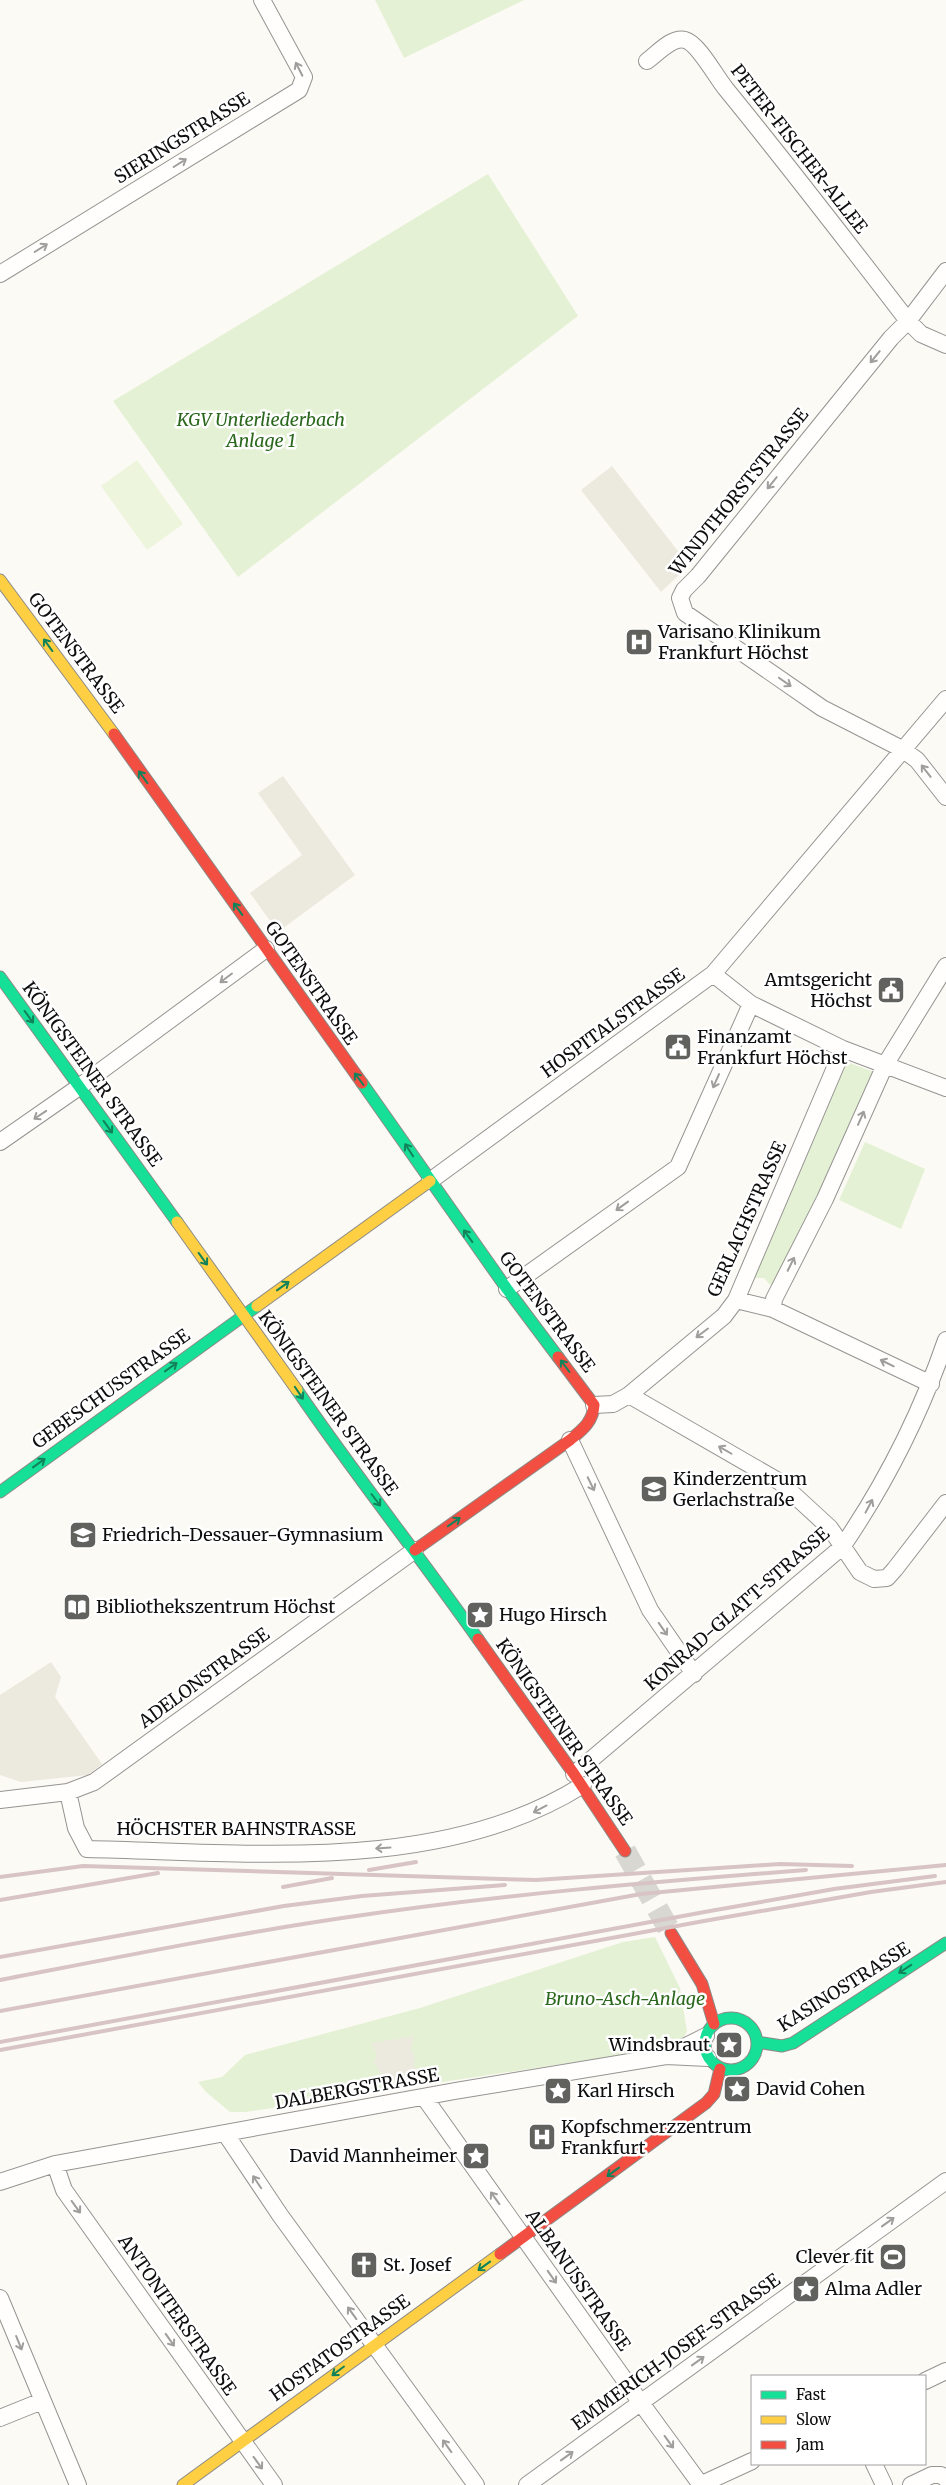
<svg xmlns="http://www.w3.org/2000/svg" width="946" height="2485" viewBox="0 0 946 2485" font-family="Merriweather,serif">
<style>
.green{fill:#e4f1d4}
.pitch{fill:#eef5dd}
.plaza{fill:#ece9df}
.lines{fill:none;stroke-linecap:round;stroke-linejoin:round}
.secondary-tunnel{stroke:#d8d7d2;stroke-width:22;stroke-dasharray:22 11;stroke-linecap:butt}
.street-casing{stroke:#959492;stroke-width:18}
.fast-casing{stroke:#8c8b88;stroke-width:13}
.slow-casing{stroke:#8c8b88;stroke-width:13}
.jam-casing{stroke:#8c8b88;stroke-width:13}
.street{stroke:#fffefd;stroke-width:16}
.fast{stroke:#16e098;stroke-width:11}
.slow{stroke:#ffcf43;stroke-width:11}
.jam{stroke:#f24e42;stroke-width:11}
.rail{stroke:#d8c4c4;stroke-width:4}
.oneway{stroke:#9f9e9d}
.oneway2{stroke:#12825a}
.labels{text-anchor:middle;stroke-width:5;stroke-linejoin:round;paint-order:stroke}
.street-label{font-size:18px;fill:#0e0e0e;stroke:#fff}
.park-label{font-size:18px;font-style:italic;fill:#2b681d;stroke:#fff}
.poi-label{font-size:18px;fill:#0e0e0e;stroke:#fff;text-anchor:start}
</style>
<rect width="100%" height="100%" fill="#fcfaf4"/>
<path class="green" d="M375 0H524L404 58Z
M488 174 578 316 238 577 113 401Z
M847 1062 874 1072 819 1198 773 1288 764 1278H750Z
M865 1142 925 1169 901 1229 839 1200Z
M655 1937 680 1988 687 2031 680 2046 246 2112H230L206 2092 198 2082 222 2077 245 2055 420 2008 623 1942Z"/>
<path class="pitch" d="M137 460 183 524 147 550 101 486Z"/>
<path class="plaza" d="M612 466 681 555 671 563 680 574 661 592 581 490Z
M283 776 355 875 278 932 250 893 302 855 258 793Z
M51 1662 61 1677 55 1697 102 1764 88 1775 21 1782 0 1775V1695Z
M414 2036 411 2049 415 2057 414 2065 420 2076 379 2083 382 2074 374 2064 377 2053 371 2043Z"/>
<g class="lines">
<path class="secondary-tunnel" d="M625 1851 671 1933"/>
<g class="street-casing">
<path id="street" d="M647 61C657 54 672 36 685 40 698 43 716 77 726 89 788 165 848 243 908 321L921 334 946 345
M946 271 908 321 891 338 698 576 684 590 680 598 685 613 822 708 902 749 917 760 946 797
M0 274 299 90 304 77 262 0
M713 974 751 1004 843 1049 946 1088
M0 1142 79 1087 266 949
M430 1181 713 974 946 699
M507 1289 678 1167 751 1004
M736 1300 773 1309 931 1384
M773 1309 774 1299 825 1199 885 1065 946 966
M629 1395 780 1482 830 1528 860 1572 874 1579 887 1578 895 1569 946 1503
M594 1405 613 1404 629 1395 724 1316 736 1300 843 1049
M570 1440 650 1610 694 1674
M574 1774 842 1547C885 1484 921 1413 946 1340
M68 1792 76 1828 87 1849C248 1852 440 1875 583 1785
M0 1800 68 1792 94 1782 415 1550
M668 2055 706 2036
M424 2097 641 2403 701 2485
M225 2133 280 2215 476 2485
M55 2164 64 2190 274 2485
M0 2182 55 2164 455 2091 666 2056 708 2058
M0 2298 78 2485
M925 2381 946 2371
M0 2418 42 2401
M874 2464 884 2485
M527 2485 946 2181
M700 2485 752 2461
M911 2485 932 2475H941L946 2479"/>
</g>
<g class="fast-casing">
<path id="fast" d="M0 977 177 1222
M362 1083 507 1289 558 1357
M297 1390C355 1475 419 1555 478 1639
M0 1492 257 1306
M705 2044a26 26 0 1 1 52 0a26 26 0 1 1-52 0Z
M757 2042 782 2046 793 2043 946 1943"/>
</g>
<g class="slow-casing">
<path id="slow" d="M0 580 114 734
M177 1222 297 1390
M257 1306 430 1181
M183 2485 500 2254"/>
</g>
<g class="jam-casing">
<path id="jam" d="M114 734 362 1083
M415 1550 570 1440C582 1430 593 1422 594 1405L558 1357
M478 1639 574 1774 625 1851
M671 1933 702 1984 714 2024
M500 2254 706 2103 714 2094 720 2069"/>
</g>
<use href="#street" class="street"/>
<use href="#fast" class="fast"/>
<use href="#slow" class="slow"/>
<use href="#jam" class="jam"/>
<path class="rail" d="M369 1870 416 1862
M0 1877 83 1866 536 1880 780 1864 852 1866
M283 1887 332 1878
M0 1900 158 1873
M0 1957 284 1906 362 1896 505 1885
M0 1980C114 1958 228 1935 342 1918 496 1895 651 1882 806 1870
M0 2011 641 1894 946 1865
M0 2042 710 1911 834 1889 935 1876
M0 2050 704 1921 871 1892 946 1882"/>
</g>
<defs><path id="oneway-shaft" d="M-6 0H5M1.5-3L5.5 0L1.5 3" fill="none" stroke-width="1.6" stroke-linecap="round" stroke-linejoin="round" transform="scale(1.25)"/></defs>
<g class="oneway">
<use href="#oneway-shaft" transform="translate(299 69) rotate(-117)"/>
<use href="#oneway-shaft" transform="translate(180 163) rotate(-32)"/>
<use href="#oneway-shaft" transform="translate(41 248) rotate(-32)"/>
<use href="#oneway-shaft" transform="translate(875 357) rotate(129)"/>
<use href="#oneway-shaft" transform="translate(772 483) rotate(129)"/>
<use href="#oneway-shaft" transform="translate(785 682) rotate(35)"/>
<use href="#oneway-shaft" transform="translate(926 771) rotate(-128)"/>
<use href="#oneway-shaft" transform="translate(226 978) rotate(143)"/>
<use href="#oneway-shaft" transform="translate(716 1081) rotate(114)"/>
<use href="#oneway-shaft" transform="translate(40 1115) rotate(146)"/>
<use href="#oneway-shaft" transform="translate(861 1118) rotate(-66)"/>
<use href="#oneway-shaft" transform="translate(622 1206) rotate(144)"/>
<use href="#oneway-shaft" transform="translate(791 1264) rotate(-64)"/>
<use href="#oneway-shaft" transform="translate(702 1333) rotate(143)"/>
<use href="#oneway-shaft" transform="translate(887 1363) rotate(-154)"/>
<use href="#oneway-shaft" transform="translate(725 1450) rotate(-150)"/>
<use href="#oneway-shaft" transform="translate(591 1484) rotate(64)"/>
<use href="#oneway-shaft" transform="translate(869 1506) rotate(-62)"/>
<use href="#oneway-shaft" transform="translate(663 1629) rotate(55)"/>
<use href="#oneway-shaft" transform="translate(540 1809) rotate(152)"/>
<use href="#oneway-shaft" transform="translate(383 1848) rotate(176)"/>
<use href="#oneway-shaft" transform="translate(257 2182) rotate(-124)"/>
<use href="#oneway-shaft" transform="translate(495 2198) rotate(-126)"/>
<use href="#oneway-shaft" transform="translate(76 2207) rotate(54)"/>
<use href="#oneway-shaft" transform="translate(888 2222) rotate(-36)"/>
<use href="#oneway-shaft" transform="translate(552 2277) rotate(55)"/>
<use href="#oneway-shaft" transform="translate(352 2313) rotate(-126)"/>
<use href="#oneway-shaft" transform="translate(170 2340) rotate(55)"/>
<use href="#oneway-shaft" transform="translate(19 2343) rotate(68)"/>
<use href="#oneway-shaft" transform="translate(698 2361) rotate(-36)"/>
<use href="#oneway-shaft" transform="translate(669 2442) rotate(54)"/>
<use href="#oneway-shaft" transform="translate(447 2446) rotate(-126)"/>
<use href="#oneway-shaft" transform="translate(567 2456) rotate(-36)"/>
<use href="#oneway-shaft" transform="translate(258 2463) rotate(54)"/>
</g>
<g class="oneway2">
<use href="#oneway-shaft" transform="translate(48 645) rotate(-126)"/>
<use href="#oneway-shaft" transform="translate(143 777) rotate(-126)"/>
<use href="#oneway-shaft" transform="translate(238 909) rotate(-126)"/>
<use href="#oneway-shaft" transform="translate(29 1017) rotate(54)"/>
<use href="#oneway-shaft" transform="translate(359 1079) rotate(-127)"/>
<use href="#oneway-shaft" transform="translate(108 1127) rotate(54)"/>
<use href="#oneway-shaft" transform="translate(409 1150) rotate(-123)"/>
<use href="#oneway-shaft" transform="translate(468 1236) rotate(-126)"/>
<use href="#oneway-shaft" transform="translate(203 1259) rotate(54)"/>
<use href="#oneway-shaft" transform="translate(283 1286) rotate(-36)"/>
<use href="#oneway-shaft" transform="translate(565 1366) rotate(-127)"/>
<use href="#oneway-shaft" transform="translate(171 1367) rotate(-36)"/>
<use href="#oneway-shaft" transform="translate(299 1393) rotate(56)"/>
<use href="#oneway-shaft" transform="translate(39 1463) rotate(-36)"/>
<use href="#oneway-shaft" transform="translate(376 1500) rotate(53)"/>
<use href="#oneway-shaft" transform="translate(454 1522) rotate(-35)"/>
<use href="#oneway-shaft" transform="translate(905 1969) rotate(147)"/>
<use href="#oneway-shaft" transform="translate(613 2172) rotate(144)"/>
<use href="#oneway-shaft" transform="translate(484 2266) rotate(144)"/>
<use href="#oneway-shaft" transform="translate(338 2371) rotate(143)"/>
</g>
<defs>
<g id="hospital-square" transform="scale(1.4375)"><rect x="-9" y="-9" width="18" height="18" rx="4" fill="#61615e" stroke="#fff"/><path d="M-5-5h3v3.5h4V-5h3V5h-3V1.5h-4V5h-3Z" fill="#fff"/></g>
<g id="civic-square" transform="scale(1.4375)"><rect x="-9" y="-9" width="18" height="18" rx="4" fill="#61615e" stroke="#fff"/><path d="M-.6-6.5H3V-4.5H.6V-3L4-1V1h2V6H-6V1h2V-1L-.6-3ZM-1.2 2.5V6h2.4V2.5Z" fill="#fff"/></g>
<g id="school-square" transform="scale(1.4375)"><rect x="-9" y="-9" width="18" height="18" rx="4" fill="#61615e" stroke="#fff"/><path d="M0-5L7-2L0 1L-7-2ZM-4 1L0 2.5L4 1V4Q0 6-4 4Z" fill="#fff"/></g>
<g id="library-square" transform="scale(1.4375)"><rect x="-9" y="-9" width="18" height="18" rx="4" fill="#61615e" stroke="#fff"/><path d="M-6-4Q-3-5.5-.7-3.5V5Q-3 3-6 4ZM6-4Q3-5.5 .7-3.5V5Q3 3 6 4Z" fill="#fff"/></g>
<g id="sight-square" transform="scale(1.4375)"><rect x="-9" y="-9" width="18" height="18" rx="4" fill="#61615e" stroke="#fff"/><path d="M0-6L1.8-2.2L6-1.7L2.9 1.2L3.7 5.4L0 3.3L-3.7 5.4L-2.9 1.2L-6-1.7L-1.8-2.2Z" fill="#fff"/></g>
<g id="stadium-square" transform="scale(1.4375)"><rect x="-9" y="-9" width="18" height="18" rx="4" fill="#61615e" stroke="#fff"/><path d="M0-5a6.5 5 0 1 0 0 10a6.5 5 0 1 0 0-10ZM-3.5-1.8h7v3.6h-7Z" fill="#fff"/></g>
<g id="church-square" transform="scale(1.4375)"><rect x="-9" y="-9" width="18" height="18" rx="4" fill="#61615e" stroke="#fff"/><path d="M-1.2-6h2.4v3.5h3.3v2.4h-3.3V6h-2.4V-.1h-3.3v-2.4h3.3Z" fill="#fff"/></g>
</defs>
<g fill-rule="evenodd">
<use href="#hospital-square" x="639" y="642"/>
<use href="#civic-square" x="891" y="990"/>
<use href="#civic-square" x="678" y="1047"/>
<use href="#school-square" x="654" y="1489"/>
<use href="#school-square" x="83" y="1535"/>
<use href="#library-square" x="77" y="1607"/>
<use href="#sight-square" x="480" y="1615"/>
<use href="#sight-square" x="729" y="2045"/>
<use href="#sight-square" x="737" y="2089"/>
<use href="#sight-square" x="558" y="2091"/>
<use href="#hospital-square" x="542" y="2137"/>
<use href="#sight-square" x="476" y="2156"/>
<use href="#stadium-square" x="893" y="2257"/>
<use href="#church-square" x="364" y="2265"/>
<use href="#sight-square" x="806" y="2289"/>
</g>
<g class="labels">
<g class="street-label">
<text transform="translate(182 138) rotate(-32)" y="6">SIERINGSTRASSE</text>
<text transform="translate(799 149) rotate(52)" y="6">PETER-FISCHER-ALLEE</text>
<text transform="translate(739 492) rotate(-51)" y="6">WINDTHORSTSTRASSE</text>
<text transform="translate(76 653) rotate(53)" y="6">GOTENSTRASSE</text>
<text transform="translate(311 983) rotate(55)" y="6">GOTENSTRASSE</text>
<text transform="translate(613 1023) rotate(-36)" y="6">HOSPITALSTRASSE</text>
<text transform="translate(92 1074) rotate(54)" y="6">KÖNIGSTEINER STRASSE</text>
<text transform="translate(747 1219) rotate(-66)" y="6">GERLACHSTRASSE</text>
<text transform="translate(547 1312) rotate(53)" y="6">GOTENSTRASSE</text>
<text transform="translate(111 1389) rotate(-36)" y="6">GEBESCHUSSTRASSE</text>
<text transform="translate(328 1403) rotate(54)" y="6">KÖNIGSTEINER STRASSE</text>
<text transform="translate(737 1609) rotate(-41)" y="6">KONRAD-GLATT-STRASSE</text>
<text transform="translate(204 1678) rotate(-36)" y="6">ADELONSTRASSE</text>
<text transform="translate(564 1732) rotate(55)" y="6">KÖNIGSTEINER STRASSE</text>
<text x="236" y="1835">HÖCHSTER BAHNSTRASSE</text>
<text transform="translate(844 1987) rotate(-32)" y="6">KASINOSTRASSE</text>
<text transform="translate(357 2089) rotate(-10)" y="6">DALBERGSTRASSE</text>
<text transform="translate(578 2280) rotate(55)" y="6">ALBANUSSTRASSE</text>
<text transform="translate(177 2315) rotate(55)" y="6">ANTONITERSTRASSE</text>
<text transform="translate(340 2348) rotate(-36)" y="6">HOSTATOSTRASSE</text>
<text transform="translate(676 2352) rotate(-36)" y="6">EMMERICH-JOSEF-STRASSE</text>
</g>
<g class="park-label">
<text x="261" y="426">KGV Unterliederbach<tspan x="261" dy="21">Anlage 1</tspan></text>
<text x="625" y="2005">Bruno-Asch-Anlage</text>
</g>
<g class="poi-label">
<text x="658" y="638">Varisano Klinikum<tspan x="658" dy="21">Frankfurt Höchst</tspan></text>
<text x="872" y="986" text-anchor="end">Amtsgericht<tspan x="872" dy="21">Höchst</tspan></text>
<text x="697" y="1043">Finanzamt<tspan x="697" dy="21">Frankfurt Höchst</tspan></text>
<text x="673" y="1485">Kinderzentrum<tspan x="673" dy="21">Gerlachstraße</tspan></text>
<text x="102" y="1541">Friedrich-Dessauer-Gymnasium</text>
<text x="96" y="1613">Bibliothekszentrum Höchst</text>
<text x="499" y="1621">Hugo Hirsch</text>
<text x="710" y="2051" text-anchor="end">Windsbraut</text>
<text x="756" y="2095">David Cohen</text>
<text x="577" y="2097">Karl Hirsch</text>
<text x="561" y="2133">Kopfschmerzzentrum<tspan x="561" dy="21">Frankfurt</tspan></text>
<text x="457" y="2162" text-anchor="end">David Mannheimer</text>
<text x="874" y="2263" text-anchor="end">Clever fit</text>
<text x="383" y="2271">St. Josef</text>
<text x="825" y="2295">Alma Adler</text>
</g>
</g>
<rect x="751" y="2375" width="175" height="90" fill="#ffffff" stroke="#9f9f9f"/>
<rect x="761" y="2391" width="25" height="8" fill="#16e098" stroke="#9f9f9f"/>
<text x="796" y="2400" font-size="15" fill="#0e0e0e">Fast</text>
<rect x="761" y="2416" width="25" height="8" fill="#ffcf43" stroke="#9f9f9f"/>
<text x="796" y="2425" font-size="15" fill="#0e0e0e">Slow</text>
<rect x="761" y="2441" width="25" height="8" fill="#f24e42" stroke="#9f9f9f"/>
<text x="796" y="2450" font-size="15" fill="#0e0e0e">Jam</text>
</svg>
